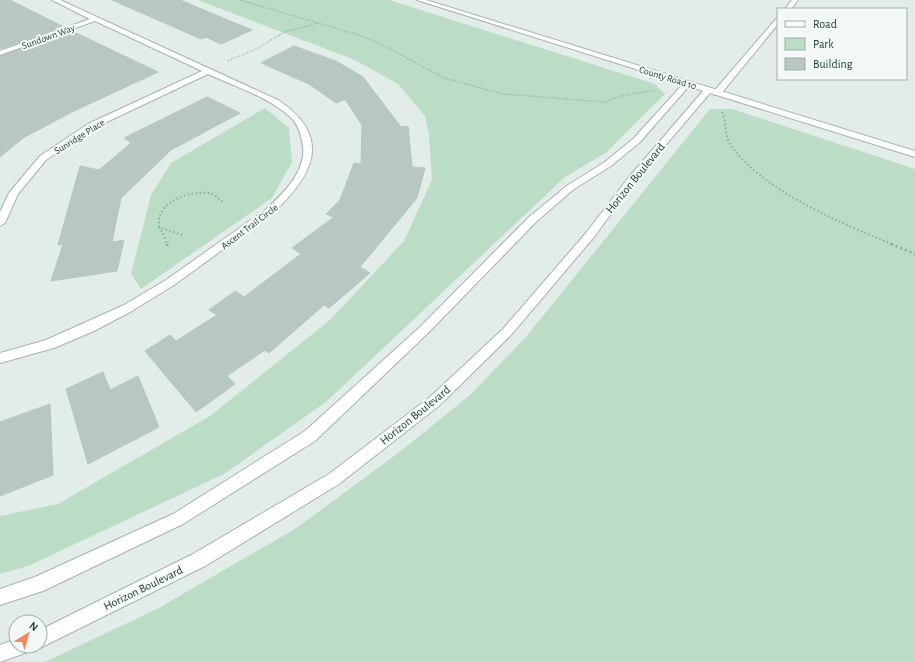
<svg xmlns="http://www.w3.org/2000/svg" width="915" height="662" viewBox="0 0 915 662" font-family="'Alegreya Sans',sans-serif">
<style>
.green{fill:#bbddc6}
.building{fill:#b8c7c2;stroke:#b5c6c0}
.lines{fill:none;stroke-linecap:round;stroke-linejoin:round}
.service-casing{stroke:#a5b4af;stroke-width:2}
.minor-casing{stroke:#a5b4af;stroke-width:2}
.tertiary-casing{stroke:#a5b4af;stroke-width:2}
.path-far2{stroke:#83b0a4;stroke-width:1.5;stroke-dasharray:1 2;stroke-linecap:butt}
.path-far1{stroke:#83b0a4;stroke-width:2;stroke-dasharray:1.5 2.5;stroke-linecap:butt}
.path{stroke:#83b0a4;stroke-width:2.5;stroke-dasharray:2 3;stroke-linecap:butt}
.service{fill:#fff;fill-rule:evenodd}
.minor{fill:#fff;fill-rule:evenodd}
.tertiary{fill:#fff;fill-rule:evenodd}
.labels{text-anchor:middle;stroke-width:4;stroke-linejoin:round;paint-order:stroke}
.far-street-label{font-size:10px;fill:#223e37;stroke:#f3f9f6}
.street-label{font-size:12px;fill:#223e37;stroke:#f3f9f6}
</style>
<rect width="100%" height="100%" fill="#e2ece8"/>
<path class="green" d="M198 0H389L655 84 665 94 607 152 565 177 326 402 224 474 28 566 0 574V516L58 504 210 416 330 320 404 241 432 180 429 135 425 116 398 84 355 60Z
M265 108 289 128 292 162 272 198 141 289 131 274 151 195 171 163Z
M710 109H732L915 169V662H45L157 609 295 529 401 451 470 395 526 337Z"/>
<path class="building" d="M0 0H10L64 27 0 49Z
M112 0H180L252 30 221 44 206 37 201 39Z
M72 31 158 72 72 112 23 138 0 157V56Z
M294 46 336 61 363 77 401 127 408 126 412 167 425 168 417 198 360 267 370 273 329 308 324 305 269 353 265 350 227 376 235 384 196 412 145 351 170 335 176 341 217 315 209 310 235 291 244 297 301 254 292 248 334 217 326 214 340 200 354 163 361 164 362 125 345 99 336 103 309 84 261 63Z
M207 97 240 113 171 150 121 198 112 242 124 240 117 271 51 281 63 244 58 245 80 166 99 170 131 143 124 138Z
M103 372 110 390 138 376 159 427 88 464 66 389Z
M50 404 53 475 0 496V422Z"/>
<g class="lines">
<g class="service-casing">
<path id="service" d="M792 0H798L791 9H785Z
M778 18V24L720 95H714V91L776 19Z"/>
</g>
<g class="minor-casing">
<path id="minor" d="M52 0H60L278 100C334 137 313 176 272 214L174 285 132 311 94 331 54 348 0 363V353L46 340 124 305 166 280 265 210C286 191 311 167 301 137 299 128 296 122 289 116 268 97 234 86 208 74L94 128 46 160 18 194 5 223 0 226V212L9 193 40 156 88 124 202 71 95 21 0 55V51L90 19Z"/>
</g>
<g class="tertiary-casing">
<path id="tertiary" d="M417 0H426L915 151V157L710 93 635 181 594 237 511 335 440 405 339 484 205 566 46 645 40 648 36 646H40V630L193 554 329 474 430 397 503 329 586 233 629 177 703 91 689 86 640 142 611 166 574 189 537 221 428 333 315 441 183 524 43 591 0 605V589L35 577 173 514 305 431 420 327 529 217 568 185 605 162 634 138 683 84Z
M16 639V646H31L28 652 0 662V645Z"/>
</g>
<path class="path-far2" d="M240 0 359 35 383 45 444 78 503 94 604 102 625 95 656 90
M228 61 258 48 285 32 318 23"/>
<path class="path-far1" d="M722 112C727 122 724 135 730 144 763 192 842 223 894 245
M159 227 165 237 167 245
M182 235 159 227C159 224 159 220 159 218 164 200 190 191 206 193 214 193 218 198 224 203"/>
<path class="path" d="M167 244 168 247
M891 244 915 254"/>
<use href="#service" class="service"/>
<use href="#minor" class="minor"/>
<use href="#tertiary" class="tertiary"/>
</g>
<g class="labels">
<g class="far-street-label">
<text transform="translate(48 36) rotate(-20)" y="4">Sundown Way</text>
<text transform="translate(668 77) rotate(17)" y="4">County Road 10</text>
<text transform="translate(79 136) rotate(-32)" y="4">Sunridge Place</text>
<text transform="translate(249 226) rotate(-37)" y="4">Ascent Trail Circle</text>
</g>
<g class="street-label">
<text transform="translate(635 178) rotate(-51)" y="4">Horizon Boulevard</text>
<text transform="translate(415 415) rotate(-39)" y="4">Horizon Boulevard</text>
<text transform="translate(143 588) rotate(-26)" y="4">Horizon Boulevard</text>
</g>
</g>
<rect x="777" y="8" width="130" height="72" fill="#f3f9f6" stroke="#9faeaa"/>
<rect x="785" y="21" width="20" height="6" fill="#ffffff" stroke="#9faeaa"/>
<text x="813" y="28" font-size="12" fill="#223e37">Road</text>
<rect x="785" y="38" width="20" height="12" fill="#bbddc6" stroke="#9faeaa"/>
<text x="813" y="48" font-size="12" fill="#223e37">Park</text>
<rect x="785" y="58" width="20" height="12" fill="#b8c7c2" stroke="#9faeaa"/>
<text x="813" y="68" font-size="12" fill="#223e37">Building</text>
<g transform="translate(28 634) rotate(37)"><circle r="19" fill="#f3f9f6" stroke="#9faeaa"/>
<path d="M0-3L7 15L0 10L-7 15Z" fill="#f1875c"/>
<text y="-6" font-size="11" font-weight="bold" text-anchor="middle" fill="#223e37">N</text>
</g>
</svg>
